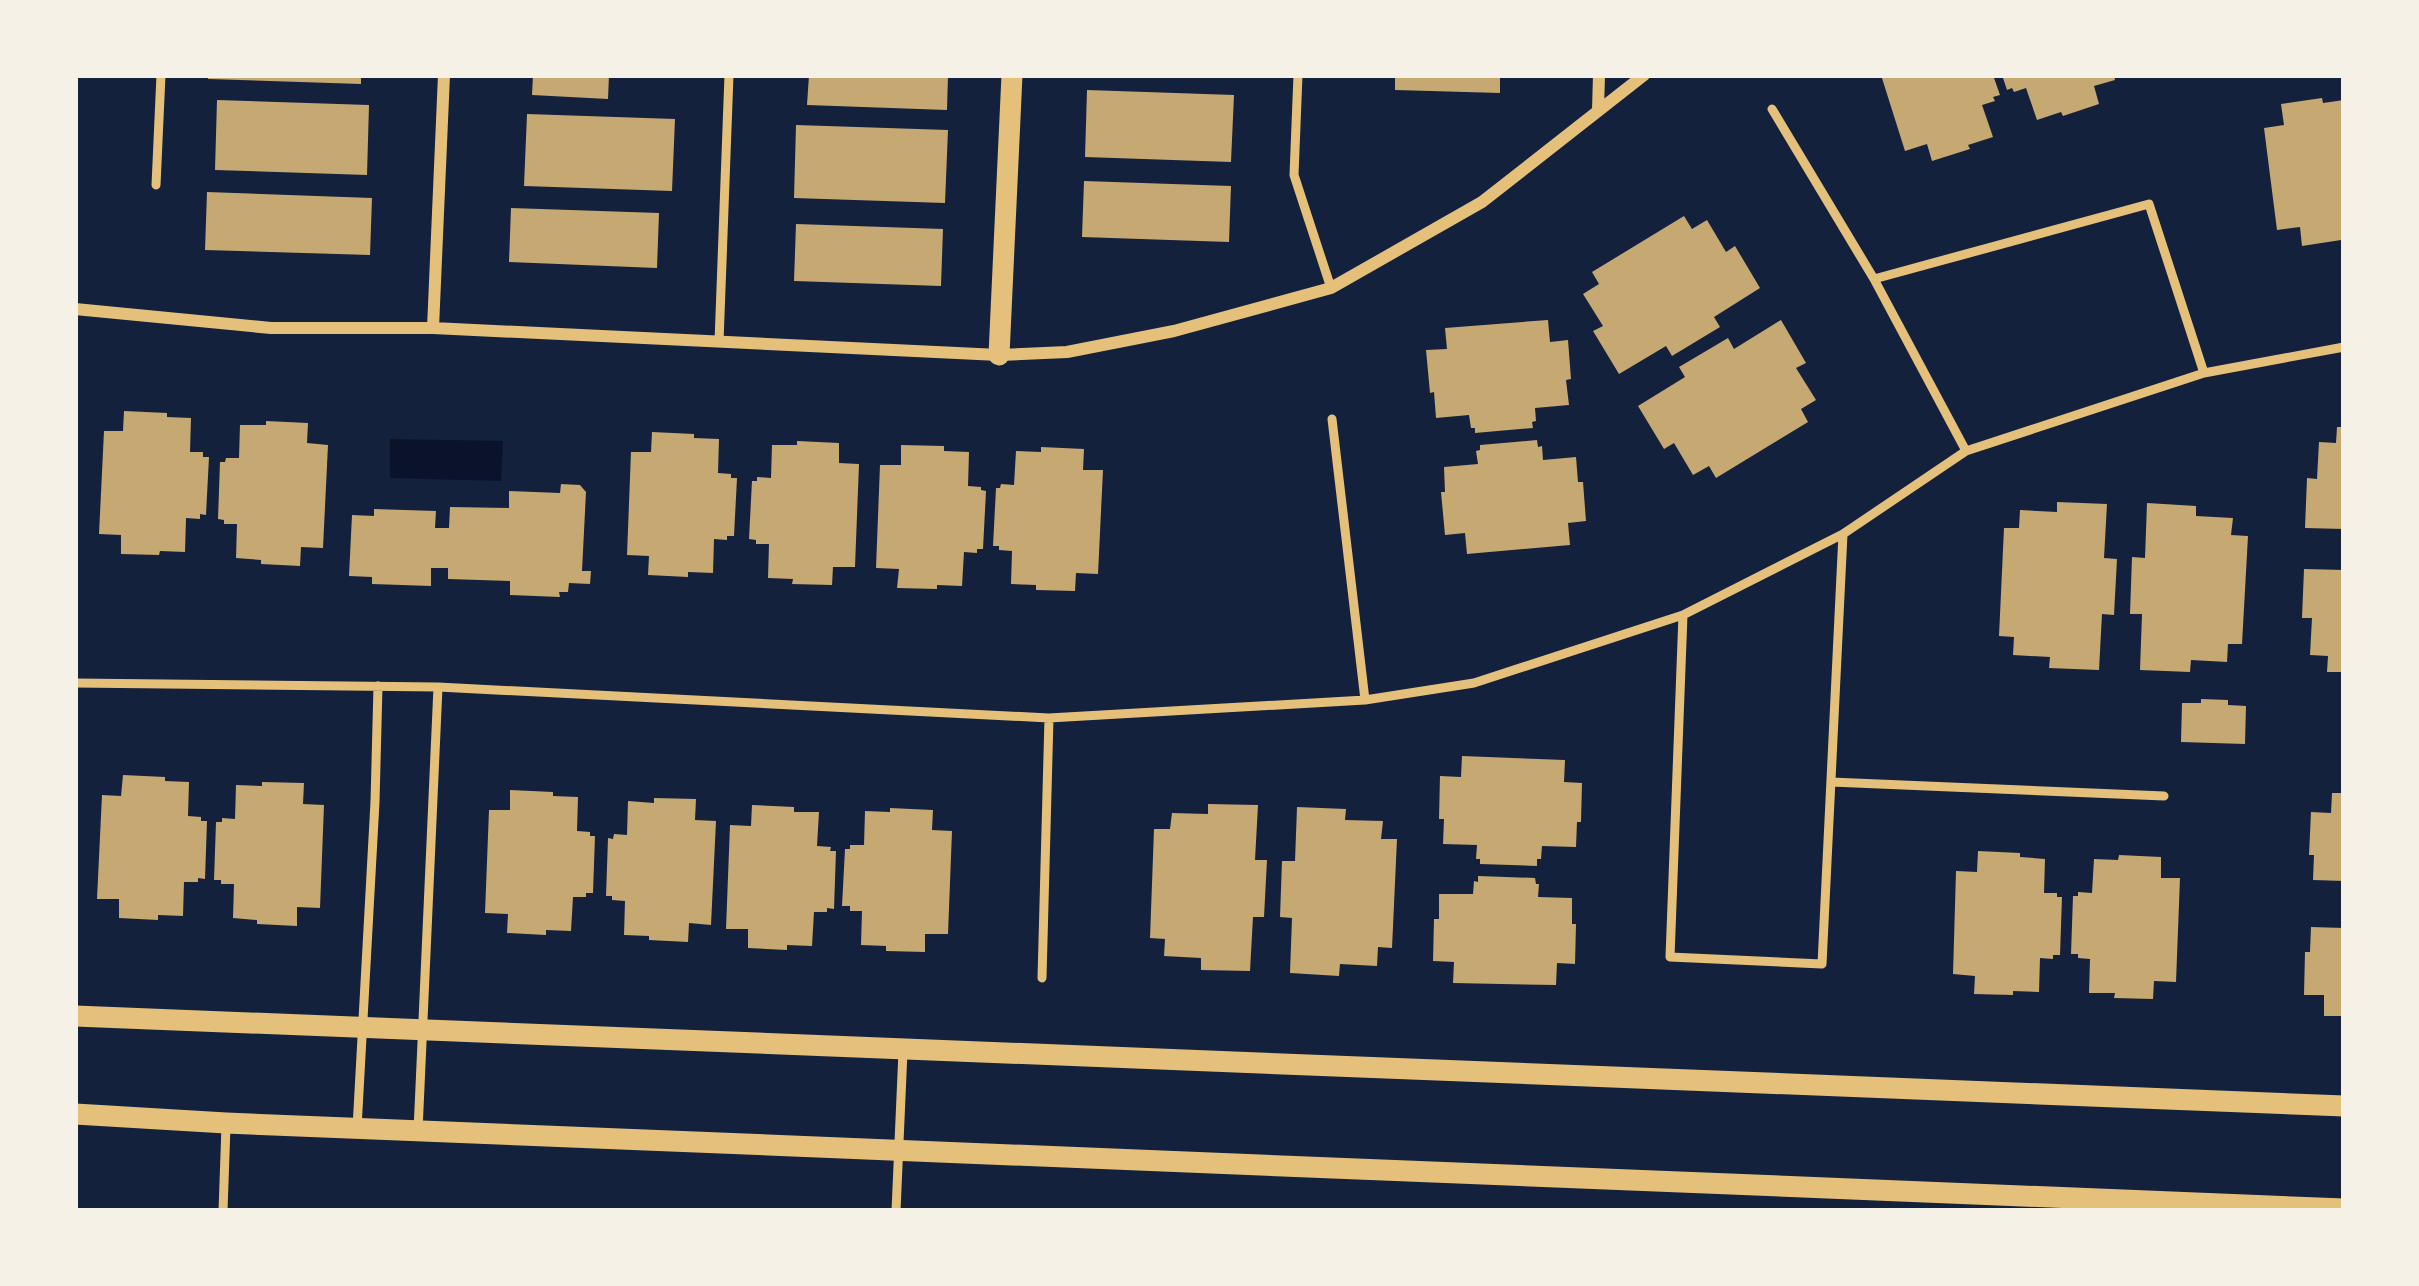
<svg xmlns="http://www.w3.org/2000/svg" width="2419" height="1286" viewBox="0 0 2419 1286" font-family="'Public Sans',sans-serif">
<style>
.water{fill:#0b132b}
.building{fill:#c6a872}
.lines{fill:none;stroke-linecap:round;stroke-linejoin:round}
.service{stroke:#e5c07b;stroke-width:9}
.minor{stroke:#e5c07b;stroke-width:12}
.tertiary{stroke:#e5c07b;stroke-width:21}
</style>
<rect width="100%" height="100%" fill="#14213d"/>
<path class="water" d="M390 439 503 441 501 481 390 478Z"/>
<path class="building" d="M208 75H361V84L208 79Z
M533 75H609L608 99 532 95Z
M809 75H948L947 110 807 105Z
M1395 75H1500V93L1395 90Z
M1881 75H1993L2000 95 1993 97 1995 101 1982 105 1993 137 1968 145 1970 149 1932 161 1927 144 1905 151Z
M2002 75H2114L2115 80 2094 86 2099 104 2063 116 2061 112 2037 120 2026 88 2014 92 2012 88 2007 90Z
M1087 90 1234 95 1231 162 1085 157Z
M2322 98 2323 103 2344 100V236H2341V240L2302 246 2300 227 2277 230 2264 128 2284 125 2281 104Z
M217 100 369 105 367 175 215 170Z
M527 114 675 119 672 191 524 186Z
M796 125 948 130 945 203 794 198Z
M1084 181 1231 186 1229 242 1082 237Z
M207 192 372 198 370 255 205 250Z
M511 208 659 213 657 268 509 262Z
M1684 216 1692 229 1707 220 1726 252 1735 246 1760 288 1714 317 1720 327 1672 356 1666 346 1619 374 1593 331 1603 326 1583 294 1599 284 1592 272Z
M796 224 943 229 941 286 794 281Z
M1548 320 1550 342 1568 340 1571 379 1566 380 1569 405 1535 408 1536 421 1532 422 1533 428 1475 433V428H1471L1469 415 1436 418 1434 392 1430 393 1426 350 1447 349 1445 328Z
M1781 320 1806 363 1796 368 1816 400 1801 409 1808 422 1716 478 1709 466 1693 475 1674 443 1664 449 1638 406 1685 377 1679 367 1728 338 1734 349Z
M124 411 167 413V417L191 418 190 452H203V457H209L206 515 200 514V519L186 518 185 552 160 551 159 555 121 554V535L99 534 104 431H123Z
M266 421 308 423 307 443 328 445 323 548 301 547 300 566 261 564V560L236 558 237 524H224V520L218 519 220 462H225L226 458H239L240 425H266Z
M2337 427H2344V529L2305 528 2307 478 2317 479 2319 442 2336 443Z
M652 432 694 434V438L719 439 718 473 731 474V478H737L734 536H727V540L714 539 713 573 688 572V577L648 575 649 556 627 555 631 452H651Z
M1537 440 1538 447 1542 446 1543 460 1576 457 1578 482H1583L1586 521 1568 523 1570 545 1467 554 1465 533 1445 535 1441 492H1445L1444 467 1478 464 1476 451 1480 450V445Z
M797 441 839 443V463L859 464 855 567H833L832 585 792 584 793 579 768 578 769 544H756V540L749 539 752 481H757V477L771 478 772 445H797Z
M901 445 944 446V451L969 452 968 486 981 487V490L986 491 983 549H977V553L964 552 962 586 937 585V589L897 588 899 569 876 568 880 465H901Z
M1041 447 1084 449 1083 470H1103L1098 574 1076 573 1075 591 1036 590V585L1011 584 1012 551 999 550V546H993L996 488H1000L1001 484 1014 485 1016 451 1041 452Z
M561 484 580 485 586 492 582 571H591L590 584 569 583 568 592H559L560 597 510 595V581L448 579V568H431V586L372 584V577L349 576 352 515 374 516V509L436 511 435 528H449L450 507 509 508V491L560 493Z
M2057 502 2107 504 2104 558 2117 559 2114 615 2102 614 2099 670 2049 668 2050 657 2013 655 2014 637 1999 636 2004 528H2019L2020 510 2057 512Z
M2147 503 2196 506V516L2233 518 2231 535 2248 536 2242 644H2228L2227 662 2191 660 2190 672 2140 670 2142 614H2130L2132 557 2145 558Z
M2304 569 2344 570V672H2327L2328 656 2310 655 2312 618H2302Z
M2201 699 2228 700V705L2246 706 2245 744 2181 742 2182 703H2201Z
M1462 756 1565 760 1564 782 1582 783 1581 822H1577L1576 847 1542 846 1541 859H1537V866L1480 864V859H1476L1477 845 1443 844 1444 819H1439L1440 776 1461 777Z
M123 775 165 777V781L189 782 188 816 201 817V821H207L205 879 198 878V882H184L183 916 158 915V920L119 918V899H97L102 795 121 796Z
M262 782 304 783 303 804 324 805 320 908 297 907V926L257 924V920L233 918 234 884H221V880H214L216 822H222V818L235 819 236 785 262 786Z
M510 790 553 792V796L578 797 577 831 590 832V836H595L593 893H586V897H573L571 931 546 930V935L507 933 508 914 485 913 489 810H510Z
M2332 793H2344V881L2313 880 2314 855H2309L2311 812 2331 813Z
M654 798 696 799 695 820 716 821 711 925 689 923 688 942 649 940V936L624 935 625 901 612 900V896H606L608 838 613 839 614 834 627 835 628 801 654 803Z
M1208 804 1258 805 1255 860H1267L1264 917H1253L1250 971 1201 970V958L1164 956 1165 939 1150 938 1154 829H1170L1172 813 1208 814Z
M752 805 794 807V812H819L817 846 831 847 830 851H836L834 909 827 908V912H814L812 946 787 945V950L748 948V929H726L730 825 751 826Z
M1297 807 1346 809 1345 820 1383 821 1381 839H1397L1392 948 1378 947 1377 966 1340 964 1339 976 1290 973 1292 918 1280 917 1282 861H1295Z
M890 808 933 810 932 830 952 831 948 934H925V952L886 951V946L861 945 862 911H850V906H842L845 849H850V845H864L865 811 890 812Z
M1978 851 2020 853V857L2045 859 2044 893H2057V897H2062L2060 955H2053V959L2040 958 2039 992 2013 991V995L1974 994 1975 976 1953 974 1956 871 1977 872Z
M2119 855 2161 857V878H2180L2176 982 2154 981 2153 999 2114 998 2115 993H2089L2090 959 2078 958V954H2071L2073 896H2078V892L2092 893 2094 859 2118 860Z
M1478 876 1535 878 1536 884H1539L1538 897 1572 898V924H1576L1575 964 1557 963 1556 985 1453 983 1454 962 1433 961 1434 919H1439V894H1473L1474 881 1478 882Z
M2311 927 2344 928V1016H2324V995H2304L2305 952H2310Z"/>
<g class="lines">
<path class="service" d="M1298 75 1294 175 1331 288
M1772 109 1874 279 1966 451
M156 185 161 75
M1874 279 2149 204 2204 373
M719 342 729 75
M1332 419 1365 700
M1683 615 1670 957 1822 964 1843 534
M75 683 438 687 1049 718 1365 700 1474 683 1683 615 1843 534 1966 451 2204 373 2344 347
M1831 782 2164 796
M1042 978 1049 718
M357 1128 375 802 378 686
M418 1131 438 687
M223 1211 226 1126
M896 1211 903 1051"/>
<path class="minor" d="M1598 110 1599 75
M75 309 271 328H433L999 355 1067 352 1174 331 1331 288 1482 202 1644 75
M433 328 444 75"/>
<path class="tertiary" d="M999 355 1012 75
M75 1016 2344 1106
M75 1114 226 1123 2344 1209"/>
</g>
<rect width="2419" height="1286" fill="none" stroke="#f6f1e7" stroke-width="156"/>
</svg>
